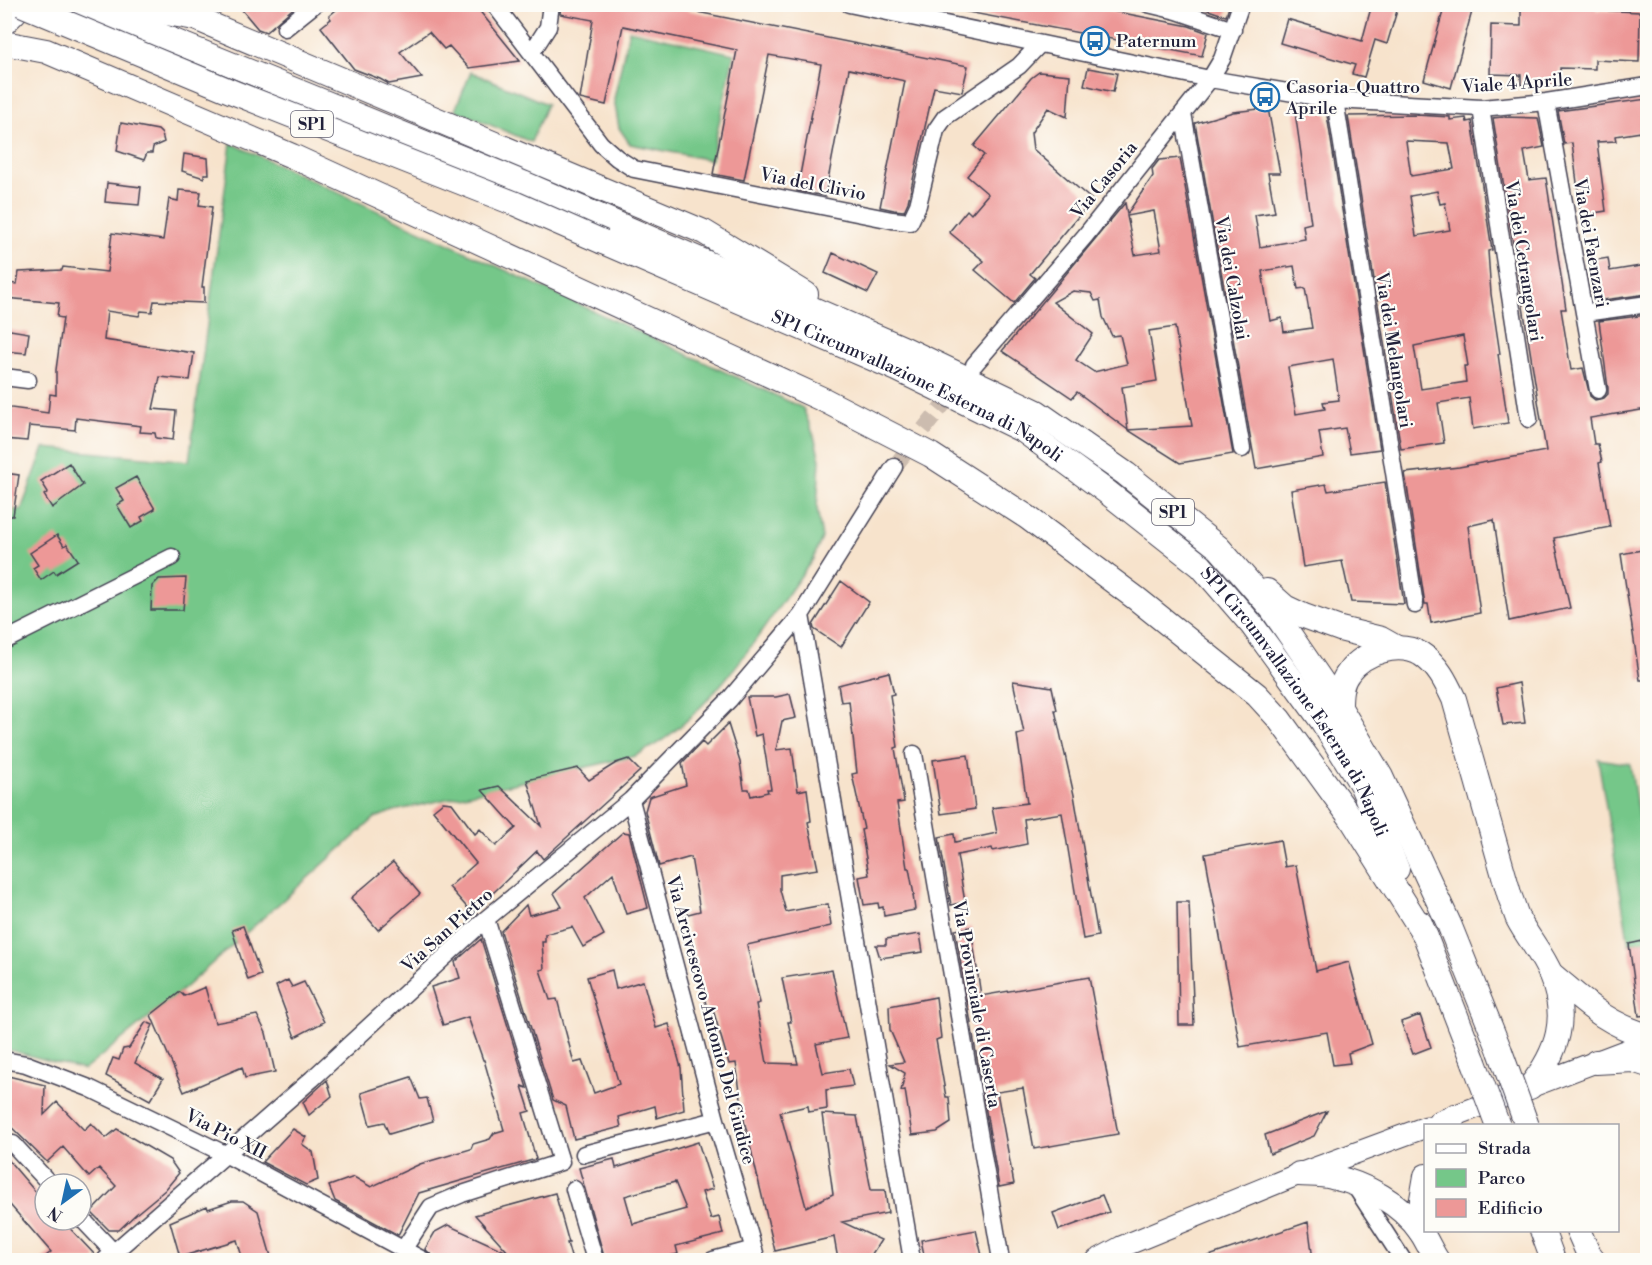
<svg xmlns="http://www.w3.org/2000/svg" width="1652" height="1265" viewBox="0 0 1652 1265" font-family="'Libre Bodoni',serif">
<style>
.green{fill:#75c789;stroke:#4c7462;stroke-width:1.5}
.building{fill:#ed9897;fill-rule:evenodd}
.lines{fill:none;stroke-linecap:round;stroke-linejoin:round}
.minor-tunnel{stroke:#ccbcaf;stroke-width:16;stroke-dasharray:16 8;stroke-linecap:butt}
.minor-casing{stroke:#423f51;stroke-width:19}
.major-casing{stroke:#423f51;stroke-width:23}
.highway-casing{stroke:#423f51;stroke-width:26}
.minor{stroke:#fff;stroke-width:16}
.major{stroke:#fff;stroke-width:21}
.highway{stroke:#fff;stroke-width:24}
.highway-bridge-casing{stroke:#423f51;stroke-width:26;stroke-linecap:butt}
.highway-bridge{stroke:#fff;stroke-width:24}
.labels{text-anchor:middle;stroke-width:4.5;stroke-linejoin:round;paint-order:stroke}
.shield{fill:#fdfcf7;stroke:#646373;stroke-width:1.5}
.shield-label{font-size:16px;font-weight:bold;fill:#22223b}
.poi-label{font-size:18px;fill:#22223b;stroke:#fdfcf7;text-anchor:start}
.street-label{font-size:18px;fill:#22223b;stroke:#fdfcf7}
</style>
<rect width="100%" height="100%" fill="#fdfcf7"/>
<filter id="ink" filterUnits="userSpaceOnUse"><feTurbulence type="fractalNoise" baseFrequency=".0167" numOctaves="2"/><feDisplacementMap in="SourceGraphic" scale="12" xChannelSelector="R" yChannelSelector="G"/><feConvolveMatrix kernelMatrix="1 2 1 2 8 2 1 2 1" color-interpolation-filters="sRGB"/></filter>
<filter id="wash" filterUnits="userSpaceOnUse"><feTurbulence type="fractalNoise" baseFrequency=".008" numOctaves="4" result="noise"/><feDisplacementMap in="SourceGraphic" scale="24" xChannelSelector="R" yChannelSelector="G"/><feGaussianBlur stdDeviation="1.35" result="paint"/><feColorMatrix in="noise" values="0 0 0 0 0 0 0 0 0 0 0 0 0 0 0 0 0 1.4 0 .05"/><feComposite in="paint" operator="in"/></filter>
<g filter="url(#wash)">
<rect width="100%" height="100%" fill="#f7e3cc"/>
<path class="green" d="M629 30 734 54 711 160 630 144 619 128 614 99Z
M471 72 547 104 531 142 455 110Z
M231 143 803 408 814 436 820 460 817 508 822 538 813 559C771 616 724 695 667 737 658 744 646 750 635 756L394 811 375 818 180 992 84 1070 5 1049 4 508 21 510 44 448 189 461Z
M1598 759 1630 764 1647 869 1648 940 1629 944Z"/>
<g id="blocks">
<path class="building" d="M237 4H298L266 32 258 29Z
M343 4H474L520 61 469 68 449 46 444 49 429 32 400 52 422 78 389 84 380 79 354 69 321 27 331 19 329 16Z
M561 4H657L968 66 962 92 934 87 908 202 904 211 894 210 880 207 905 81 849 69 825 196 797 191 821 64 769 55 744 180 713 174 737 50 623 26 606 105 580 99 593 20 560 14Z
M962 4H1077L1189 26 1208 33 1202 56 962 11Z
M1191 4H1230L1226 16Z
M1372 4H1399L1387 44 1375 40 1364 77 1352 74 1355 65 1280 43 1287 19 1362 41Z
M1445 4H1474L1451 88 1424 80Z
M1521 4H1597L1596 10 1640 12 1639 62 1595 60V69L1560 68V85H1521V75L1490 74 1491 25 1521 26Z
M1088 68 1117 73 1113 92 1084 85Z
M1039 72 1070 75 1067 117 1048 108 1031 133 1033 149 1092 200 1030 274 1035 278 1014 303 975 270 984 261 949 232 967 210 971 214 988 194 967 176 984 155 974 146 1031 78Z
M1647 99V131L1615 136 1616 141 1597 142 1606 211 1581 215 1572 143 1564 144 1558 111Z
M1268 108 1280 173H1268L1275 212 1255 215 1260 247 1305 239 1303 225 1311 223 1295 112 1326 109 1380 449 1350 453 1345 428 1319 432 1323 457 1256 469 1195 123 1233 112ZM1294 266 1298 289 1305 288 1312 328 1284 332 1282 318 1270 321 1262 271ZM1333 359 1339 400 1323 402 1325 409 1296 414 1288 367Z
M1416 115 1450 117V120L1466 118 1467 122 1472 121 1492 250 1488 251 1491 294 1500 354H1498L1508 423 1473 429 1469 398 1438 403 1444 443 1401 449 1348 116ZM1406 141 1449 143 1454 169 1411 176ZM1437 191 1440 204 1445 203 1450 230 1416 236 1410 196ZM1463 336 1468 366H1464L1466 382 1421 389 1414 346Z
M1502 117 1538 118 1544 147 1524 151 1529 180 1546 178 1566 309H1561L1571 370 1583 368 1590 396 1595 400 1604 398 1608 394V388L1599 321 1647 315V409L1590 418 1594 444H1598L1602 462 1599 463 1610 527 1554 538 1570 608 1509 621 1494 520 1468 526 1480 613 1431 623 1428 604H1425L1405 473 1459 467 1546 451 1493 118Z
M121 123 158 130 162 134 164 142 153 147 152 153H147L144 160 117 151Z
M184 154 208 158 209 174H204V178L182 171Z
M1180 158 1233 454 1180 463 1128 430 1077 392 1072 398 1002 351 1125 203 1127 214 1153 176 1152 169 1159 160ZM1154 211 1161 251 1135 255 1127 216ZM1073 291 1091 293 1095 301 1100 300 1103 317 1112 336 1120 335 1127 364 1094 372 1076 360 1093 334 1053 302ZM1175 327 1192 426 1128 430 1122 387 1157 381 1149 331Z
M107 183 141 187 139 205 105 202Z
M179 190 201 192 199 205 212 207 202 287H204V303L154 301 152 312 141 311 139 316 107 311 104 340 194 353 190 380 160 377 153 409 176 411 173 440 156 438 155 433 140 432 141 426 76 418 75 430 29 426 27 441 4 439V407L48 413 50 394 56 395V370L63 318 57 317 59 303 5 298V283L17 284 19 272 62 270 63 267 107 272 112 233 163 240 169 199 178 201Z
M833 253 878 274 868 293 825 273Z
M1608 258 1610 271 1647 265V294L1596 301 1590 261Z
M4 329 29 333 26 353 4 351Z
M69 463 83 485 52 508 44 495 48 492 41 481Z
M4 473 19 475 13 516H4Z
M136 477 155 509 141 517 143 521 131 528 117 505 124 501 116 488Z
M1385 482 1404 604 1351 602 1342 561 1303 567 1291 490 1326 484 1328 491Z
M57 535 64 546 67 544 78 560 56 574 54 571 41 580 33 568 38 565 30 553Z
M1647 549V680H1640L1621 554Z
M186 578 183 610H151L152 586 159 579Z
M841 581 869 602 841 647 814 629 813 625Z
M889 672 894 694 890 695 898 747 895 748 904 802 897 803 907 868H909L914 895H913L915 910 884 916 883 907 879 908 878 903 864 905 859 877 869 875 861 830 864 829 852 774 857 773 849 701 841 702 838 685Z
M1013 681 1052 687 1057 710H1055L1074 795 1098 936 1083 939 1062 813 1024 819 1027 844 993 851 992 848 957 855 965 902 951 905 939 837 954 834 955 842 997 833 992 808 1027 803 1017 735 1024 733Z
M1519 683 1525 723 1503 725 1496 688Z
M790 694 796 718 782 721 776 750 792 748 798 791 807 789 811 821 808 822 818 869 780 875V890L786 912 828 904 831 926 747 945 760 1003 756 1004 767 1063 798 1064 788 1022H791L782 978 832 970 847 1038 816 1044 823 1073 849 1069 853 1086 826 1090 827 1109 809 1112 808 1106 780 1112 806 1207 833 1194 822 1114 857 1116 871 1190H885L888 1213 842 1222 881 1240 868 1260H845L837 1254 834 1237 775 1251 744 1120 736 1063 729 1064 714 1013H708L696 963 698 962 684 915 700 911 691 857 659 866 645 811 649 797 686 785 682 763 702 742 706 746 728 724 740 762 744 789H749L751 796 768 792 767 789H771L762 734 755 736 747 697H776Z
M968 755 975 809 941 814 933 760Z
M628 759 640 771 543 859 537 851 472 913 449 887 476 863 433 810 443 802 452 803 475 834 480 829 496 846 516 828 482 790 499 786 541 826 527 780 578 768 589 780 616 763Z
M623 832 629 833 648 908 626 914 613 873 585 898 604 935 583 947 572 927 545 934V942H542L544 969 540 970 550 1000 557 999 574 1063 582 1061 594 1093 619 1084 587 977 612 970 616 989 643 981 656 1028 669 1024 681 1068 684 1110 657 1118 655 1106 619 1117 621 1127 574 1139 566 1106 553 1100 501 931 526 905 529 915 562 907 554 893Z
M1280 840 1285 867 1296 865 1316 971 1349 962 1372 1044 1348 1053 1350 1063 1333 1065 1327 1032 1240 1047 1205 854Z
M393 862 420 894 378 930 351 898Z
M1177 902H1189L1194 1025H1179Z
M243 926 261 975 248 980 232 930Z
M971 927 981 996 1089 977 1118 1134 1034 1149 1023 1088 997 1092 1014 1184 999 1187 955 930Z
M920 934 923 952 880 958 876 945H886V939Z
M481 939 527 1088 522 1086 530 1111 523 1113 536 1159 419 1193 398 1235 335 1201 329 1186 354 1177 371 1187 420 1164 471 1149 473 1144 490 1139 494 1133 504 1130 484 1060H483L468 1017 443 1025 431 987 460 978 455 962Z
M1647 940V1015L1639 1016 1629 944Z
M288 980 292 987 304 982 324 1022 295 1037 276 986Z
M205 987 215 1023 257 1015 266 1033 275 1072 245 1078 242 1067 184 1092 151 1015 180 992 184 996Z
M936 997 941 1038 936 1040 946 1097H949L951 1123 937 1132 912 1135 905 1090 901 1091 905 1073 890 1064 904 1062 890 1030 889 1006Z
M1420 1015 1431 1047 1413 1054 1401 1022Z
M146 1022 153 1025 135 1063 163 1079 150 1100 106 1076 113 1058 119 1060 123 1049 129 1048Z
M4 1075 45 1085 44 1115 57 1102 84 1130 91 1123 106 1138 117 1129 170 1160 179 1173 165 1190 136 1214 119 1230H109L91 1212 116 1186 99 1168 89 1177 63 1147 47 1162 4 1120Z
M411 1077 420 1099 427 1098 433 1121 389 1134 384 1122 370 1125 361 1093Z
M327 1080 332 1096 309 1115 303 1102Z
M1327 1111 1314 1136 1270 1154 1265 1135Z
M293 1129 306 1137 302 1144 313 1152 318 1180 306 1185 262 1162Z
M698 1142 713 1189 702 1192 711 1219 719 1217 723 1234 676 1246 678 1254 652 1260H605L579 1168 614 1159 616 1168ZM675 1182 686 1209 633 1224 625 1196Z
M4 1155 45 1203V1220H62L96 1256 95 1260H41L51 1252 4 1198Z
M555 1193 569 1243H567L572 1260H437L425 1249 435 1232 448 1225 509 1253 475 1215Z
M1102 1195 1109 1212 1059 1230 1053 1213Z
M232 1201H243L258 1211 272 1260H243L237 1240 180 1257 170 1222 207 1206 208 1209Z
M1308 1222 1313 1260H1203V1258Z
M976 1230 983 1260H925L921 1240Z"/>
</g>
</g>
<g filter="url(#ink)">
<use href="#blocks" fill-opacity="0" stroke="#423f51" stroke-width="1.5"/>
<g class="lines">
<path class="minor-tunnel" d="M894 467 957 387"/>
<g class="minor-casing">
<path id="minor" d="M494 4 601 144 617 158 634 169 892 220 910 222 918 205 936 130 945 117 1019 66 1040 44
M849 4 1210 79 1335 100 1481 108 1546 102 1648 86
M1148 4 1177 11 1233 30
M285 28 315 4
M532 52 548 27 551 4
M1335 100 1415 605
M1546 102 1598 390
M1481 108 1529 419
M1183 113 1242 449
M1584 313 1648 304
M974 365 1085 236 1210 79 1222 59 1241 4
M4 377 28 380
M801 615 912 1260
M4 641 172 557
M914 754 1001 1260
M631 800 716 1120 757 1260
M4 1060 26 1064 89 1088 225 1154 423 1260
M4 1143 13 1144 50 1184
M584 1154 716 1120
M1353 1183 1403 1260
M574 1189 595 1260
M81 1218 121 1260
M403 1250 431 1207 462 1194 561 1162 486 919
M105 1260 312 1079 486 919 631 800 729 700 801 615 894 467
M713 1260 754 1249"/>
</g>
<g class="major-casing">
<path id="major" d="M4 25 16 13 21 4
M1438 1122 1648 1042
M1097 1260 1121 1247 1299 1174 1426 1127"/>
</g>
<g class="highway-casing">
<g id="highway">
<path d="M83 4 523 183 905 349 1037 412 1126 474 1219 548 1272 609 1340 708 1381 777 1449 924 1500 1051"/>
<path d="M114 4 195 18 704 232 806 294"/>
<path d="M4 43 46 51 292 156 824 400 931 455 1027 517 1137 599 1257 695 1279 719 1351 818 1426 937"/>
<path id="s1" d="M603 242 897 369 1024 431 1107 492 1201 566 1252 625 1322 721 1361 784 1397 869"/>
<path d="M1267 591 1285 607 1304 616 1340 629 1381 639 1397 648"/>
<path d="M1340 708C1340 695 1340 683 1349 672 1364 652 1398 641 1421 654 1438 665 1446 682 1454 699L1510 897C1513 904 1515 912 1518 919 1528 938 1543 955 1551 975 1569 1018 1558 1052 1530 1087"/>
<path d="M1420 923 1474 1062"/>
<path d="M1551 974C1585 1002 1604 1023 1648 1036"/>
<path d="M1596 1062 1633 1060 1648 1065"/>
<path d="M1450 1126 1455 1116"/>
<path d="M1299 1174C1310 1175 1321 1174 1332 1177 1365 1184 1401 1203 1421 1232 1427 1241 1431 1251 1437 1260"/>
<path d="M1542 1230 1553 1260"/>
<path d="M1578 1230 1589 1255 1593 1260"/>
<path d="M1421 1232 1422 1199 1426 1176"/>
</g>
</g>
<use href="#minor" class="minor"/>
<use href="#major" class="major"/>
<use href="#highway" class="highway"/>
<g class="highway-bridge-casing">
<path id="highway-bridge" d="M21 4 235 93 516 204 603 242
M1500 1051 1527 1126
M1474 1062 1498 1126"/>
</g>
<use href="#highway-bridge" class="highway-bridge"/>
</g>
</g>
<defs>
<g id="bus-ring" transform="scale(1.5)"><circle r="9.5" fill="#fdfcf7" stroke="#1f6fb2" stroke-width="1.5"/><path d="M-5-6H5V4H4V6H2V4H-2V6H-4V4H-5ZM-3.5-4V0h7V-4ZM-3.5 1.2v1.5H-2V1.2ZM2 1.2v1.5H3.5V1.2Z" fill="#1f6fb2"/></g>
</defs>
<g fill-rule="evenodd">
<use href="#bus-ring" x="1095" y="41"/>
<use href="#bus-ring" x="1265" y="97"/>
</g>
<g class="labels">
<g class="shield">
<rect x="291" y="111" width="42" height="26" rx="4.5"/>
<rect x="1152" y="499" width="42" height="26" rx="4.5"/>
</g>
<g class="shield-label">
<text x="312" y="130">SP1</text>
<text x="1173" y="518">SP1</text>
</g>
<g class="poi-label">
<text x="1116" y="47">Paternum</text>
<text x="1286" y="93">Casoria-Quattro<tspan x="1286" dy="21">Aprile</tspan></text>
</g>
<g class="street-label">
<text transform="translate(1517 83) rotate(-4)" y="6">Viale 4 Aprile</text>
<text transform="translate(1104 180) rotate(-51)" y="6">Via Casoria</text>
<text transform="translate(813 184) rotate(11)" y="6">Via del Clivio</text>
<text transform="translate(1591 243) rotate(80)" y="6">Via dei Faenzari</text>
<text transform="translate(1524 261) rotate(81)" y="6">Via dei Cetrangolari</text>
<text transform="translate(1232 278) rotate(80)" y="6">Via dei Calzolai</text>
<text transform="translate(1394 350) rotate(81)" y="6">Via dei Melangolari</text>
<text dy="6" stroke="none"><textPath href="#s1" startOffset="346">SP1 Circumvallazione Esterna di Napoli</textPath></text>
<text dy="6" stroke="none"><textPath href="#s1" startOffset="850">SP1 Circumvallazione Esterna di Napoli</textPath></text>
<text transform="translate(447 930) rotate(-42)" y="6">Via San Pietro</text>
<text transform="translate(977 1004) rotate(80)" y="6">Via Provinciale di Caserta</text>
<text transform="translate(711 1020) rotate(75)" y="6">Via Arcivescovo Antonio Del Giudice</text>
<text transform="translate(226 1134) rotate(27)" y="6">Via Pio XII</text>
</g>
</g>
<rect width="1652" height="1265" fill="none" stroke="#fdfcf7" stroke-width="24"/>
<rect x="1424" y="1124" width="195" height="108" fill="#fdfcf7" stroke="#a5a5ac" stroke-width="1.5"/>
<rect x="1436" y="1144" width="30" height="9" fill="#ffffff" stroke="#a5a5ac" stroke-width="1.5"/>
<text x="1478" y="1154" font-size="18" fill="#22223b">Strada</text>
<rect x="1436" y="1169" width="30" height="18" fill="#75c789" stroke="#a5a5ac" stroke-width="1.5"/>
<text x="1478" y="1184" font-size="18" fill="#22223b">Parco</text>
<rect x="1436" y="1199" width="30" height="18" fill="#ed9897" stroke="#a5a5ac" stroke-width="1.5"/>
<text x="1478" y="1214" font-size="18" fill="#22223b">Edificio</text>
<g transform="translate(63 1202) rotate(213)"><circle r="28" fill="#fdfcf7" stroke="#a5a5ac" stroke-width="1.5"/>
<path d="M0-4.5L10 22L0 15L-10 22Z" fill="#1f6fb2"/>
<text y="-9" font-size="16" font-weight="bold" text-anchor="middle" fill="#22223b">N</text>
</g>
</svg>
